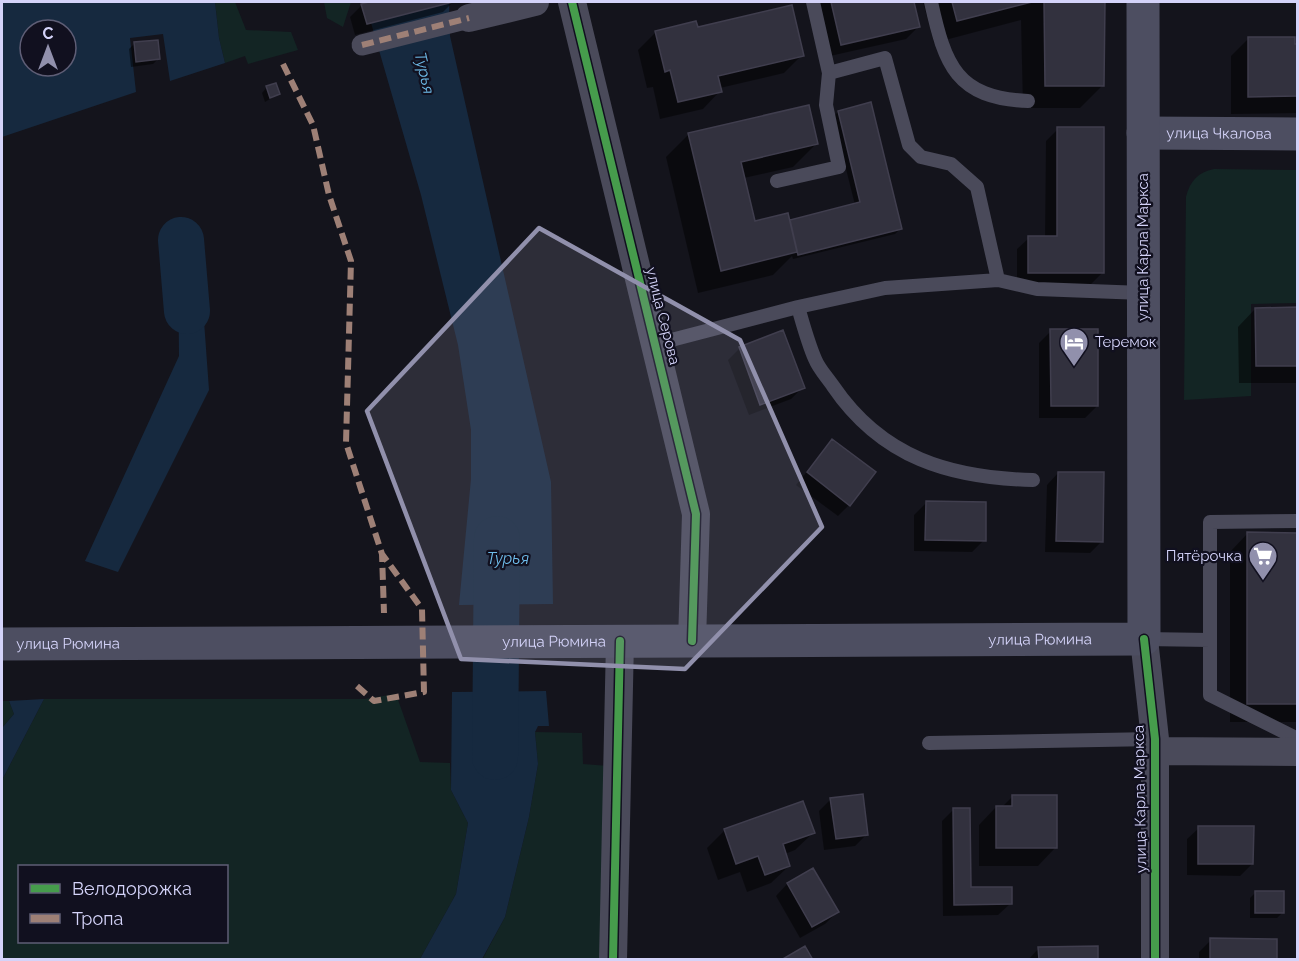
<svg xmlns="http://www.w3.org/2000/svg" width="1299" height="961" viewBox="0 0 1299 961" font-family="Raleway,sans-serif">
<style>
.green{fill:#132524;fill-rule:evenodd}
.water{fill:#16293f;fill-rule:evenodd}
.shadow{fill:#0007}
.lines{fill:none;stroke-linecap:round;stroke-linejoin:round}
.river{stroke:#16293f;stroke-width:46}
.building{fill:#32313e;stroke:#403e4e;stroke-width:1.5}
.service{stroke:#4a4a5a;stroke-width:14}
.pedestrian{stroke:#4a4a5a;stroke-width:21}
.minor{stroke:#4a4a5a;stroke-width:28}
.secondary{stroke:#4d4e61;stroke-width:33}
.quiet{stroke:#9e8076;stroke-width:6;stroke-dasharray:12 6;stroke-linecap:butt}
.cycleway-casing{stroke:#11101f;stroke-width:11}
.cycleway{stroke:#469c4c;stroke-width:8}
.marked{fill:#9190ac;fill-opacity:0.2;stroke:#9190ac;stroke-width:4.5;stroke-linejoin:round}
.labels{text-anchor:middle;stroke-width:4.5;stroke-linejoin:round;paint-order:stroke}
.street-label{font-size:15px;fill:#d4d3f9;stroke:#11101f}
.poi-label{font-size:15px;fill:#d4d3f9;stroke:#11101f;text-anchor:start}
.water-label{font-size:16px;font-style:italic;fill:#6fbdeb;stroke:#11101f}
</style>
<rect width="100%" height="100%" fill="#14141c"/>
<path class="green" d="M215 2H235L246 30 291 32 298 50 248 64 245 56 225 63 219 38Z
M324 2H351L343 27 327 18Z
M1214 169 1297 170V303L1251 304V396L1184 400 1186 197C1190 181 1198 172 1214 169Z
M396 694 420 762 450 763 451 790 468 823 456 894 420 959 2 960V780L44 699H364ZM20 866H226V942H20Z
M2 701H9L14 714 2 728Z
M535 732 582 733 583 764 609 766 602 959 482 960 505 917 529 817 538 764Z"/>
<path class="water" d="M2 2H215L219 38 225 63 170 81 163 34 130 38 136 92 2 137ZM30 30H66V66H30Z
M365 2H449L450 36 551 482 553 604 459 605 471 479V430L458 345 421 195Z
M185 246 200 307H203L209 390 118 572 85 561 179 356 178 248Z
M546 691 549 726H538L535 732 538 764 529 817 505 917 482 959H420L456 894 468 823 451 790 452 692Z
M44 699 2 780V728L14 714 9 701Z"/>
<path class="shadow" d="M375 2H453L443 12 355 35 350 17 362 5Z
M817 2H912L918 27 906 39 830 56Z
M923 2H1103V85L1080 108H1023L1021 20 934 43Z
M697 29 802 55 784 73 720 88V91L703 109 660 119 653 87 647 88 638 50 656 32Z
M1249 38 1298 46V113L1231 114V56Z
M134 44 158 59 153 64 131 67 129 49Z
M267 87 278 94 265 102 262 93Z
M838 112 900 229 895 234 793 259 792 256 773 275 698 293 666 157 689 134 816 144 793 167 744 178 754 222 789 221 855 205 833 117Z
M1058 129 1102 273 1091 284H1017V249L1029 238H1045L1046 141Z
M1255 309H1298V383H1239L1238 327Z
M1051 331 1097 406 1085 418H1039V343Z
M782 332 803 387 791 399 749 415 728 360 739 349Z
M832 441 849 505 838 516 796 485Z
M1058 473 1101 542 1090 553 1045 552 1047 485Z
M926 503 984 540 972 552 914 551V515Z
M1247 534 1298 535V722H1230V552Z
M1013 796 1055 848 1038 866H979V825L996 807H1002Z
M831 799 867 834 855 846 824 850 819 811Z
M954 809 969 889 1010 904 998 915 943 916 942 821Z
M1199 828 1252 864 1240 876 1187 875V839Z
M725 830 813 833 795 850 785 854 789 866 771 883 747 892 740 872 718 880 707 848Z
M812 870 837 912 825 924 800 938 776 896 787 884Z
M1256 892 1282 913 1277 918H1250V898Z
M1211 940 1275 960H1199V952Z
M1039 948 1096 960H1028Z"/>
<g class="lines">
<path class="river" d="M181 240 187 311
M495 757 497 539"/>
</g>
<path class="building" d="M369 2H453L367 24 361 4Z
M831 2H914L920 27 841 45Z
M952 2H1032L957 21Z
M1044 2H1105L1104 86H1045Z
M792 5 804 56 718 76 722 92 678 102 670 70 665 72 655 31 696 21 698 27Z
M1248 37H1295V44H1298V96L1248 97Z
M158 40 160 59 136 62 134 42Z
M276 83 280 94 270 98 266 86Z
M871 102 902 229 798 255 790 220 860 202 838 111Z
M809 105 818 144 741 162 755 221 788 213 797 252 721 271 688 133Z
M1057 127H1104V273H1028V236H1057Z
M1298 307V366H1256L1255 308Z
M1050 329H1098V406H1051Z
M783 330 805 388 760 405 739 347Z
M832 439 876 472 850 506 807 472Z
M1058 472H1104L1103 542 1056 541Z
M926 501 986 502V541L925 540Z
M1247 532 1298 533V704H1247Z
M863 794 868 835 836 839 830 798Z
M1012 795H1057V848H996V806H1012Z
M803 801 815 833 783 844 790 866 765 875 758 856 736 864 724 829Z
M953 808H970L971 887H1012V904L954 905Z
M1198 826H1254L1253 864H1198Z
M813 868 839 912 812 927 787 883Z
M1255 891H1284V913H1255Z
M1210 938 1277 939V960H1210Z
M805 946 813 960H781Z
M1098 946V960H1039L1038 947Z"/>
<g class="lines">
<path class="service" d="M931 2C945 65 956 98 1028 101
M829 73 885 58 909 145 921 157 951 164 977 187 998 280 1037 289 1143 293
M777 181 839 167 826 105 829 73 813 2
M798 307 885 288 998 280
M656 344 798 307C803 324 808 343 815 359 819 369 827 377 833 386 882 458 950 478 1033 480
M1298 521 1210 522V695L1298 739
M1144 639 1210 640
M929 743 1155 739"/>
<path class="pedestrian" d="M362 45 469 18"/>
<path class="minor" d="M572 2 696 514 692 641
M469 18 535 2
M1144 639 1155 739V960
M1155 751 1298 752
M613 960 620 641"/>
<g class="secondary">
<path id="s1" d="M1143 133 1298 134"/>
<path id="s2" d="M2 644 1144 639 1143 2"/>
</g>
<path class="quiet" d="M362 45 469 18
M283 64 313 125 329 195 351 261 346 443 382 554 384 613
M357 686 374 701 424 692 422 609 382 554"/>
<g class="cycleway-casing">
<path id="cycleway" d="M572 2 696 514 692 641
M1144 639 1155 739V960
M613 960 620 641"/>
</g>
<use href="#cycleway" class="cycleway"/>
</g>
<path class="marked" d="M539 228 740 340 822 527 685 669 461 659 367 411Z"/>
<defs>
<g id="hotel-pin" transform="scale(1.5)"><path d="M0 17L-7.5 6A9.5 9.5 0 1 1 7.5 6Z" fill="#9190ac" stroke="#11101f"/><path d="M-6-4.5h1.5V1H6V5H4.5V3h-9V5H-6ZM-4 0a1.8 1.8 0 1 1 3.6 0ZM.5 0V-2.5h3Q6-2.5 6 0Z" fill="#fff"/></g>
<g id="supermarket-pin" transform="scale(1.5)"><path d="M0 17L-7.5 6A9.5 9.5 0 1 1 7.5 6Z" fill="#9190ac" stroke="#11101f"/><path d="M-6-5.5h2.5l.6 2H6L4.5 2H-2.5L-4.4-4H-6ZM-1.5 3.2a1.3 1.3 0 1 0 .1 0ZM3 3.2a1.3 1.3 0 1 0 .1 0Z" fill="#fff"/></g>
</defs>
<g fill-rule="evenodd">
<use href="#hotel-pin" x="1074" y="342"/>
<use href="#supermarket-pin" x="1263" y="556"/>
</g>
<g class="labels">
<g class="street-label">
<text dy="5" stroke="none"><textPath href="#s1" startOffset="76">улица Чкалова</textPath></text>
<text transform="translate(1143 247) rotate(-90)" y="5">улица Карла Маркса</text>
<text transform="translate(663 316) rotate(76)" y="5">улица Серова</text>
<text dy="5" stroke="none"><textPath href="#s2" startOffset="1038">улица Рюмина</textPath></text>
<text dy="5" stroke="none"><textPath href="#s2" startOffset="552">улица Рюмина</textPath></text>
<text dy="5" stroke="none"><textPath href="#s2" startOffset="66">улица Рюмина</textPath></text>
<text transform="translate(1140 799) rotate(-91)" y="5">улица Карла Маркса</text>
</g>
<g class="poi-label">
<text x="1095" y="347">Теремок</text>
<text x="1242" y="561" text-anchor="end">Пятёрочка</text>
</g>
<g class="water-label">
<text transform="translate(425 73) rotate(77)" y="6">Турья</text>
<text x="508" y="564">Турья</text>
</g>
</g>
<rect width="1299" height="961" fill="none" stroke="#d4d3f9" stroke-width="6"/>
<rect x="18" y="865" width="210" height="78" fill="#11101f" stroke="#5f5e76" stroke-width="1.5"/>
<rect x="30" y="884" width="30" height="9" fill="#469c4c" stroke="#5f5e76" stroke-width="1.5"/>
<text x="72" y="895" font-size="18" fill="#d4d3f9">Велодорожка</text>
<rect x="30" y="914" width="30" height="9" fill="#9e8076" stroke="#5f5e76" stroke-width="1.5"/>
<text x="72" y="925" font-size="18" fill="#d4d3f9">Тропа</text>
<g transform="translate(48 48)"><circle r="28" fill="#11101f" stroke="#5f5e76" stroke-width="1.5"/>
<path d="M0-4.5L10 22L0 15L-10 22Z" fill="#9190ac"/>
<text y="-9" font-size="16" font-weight="bold" text-anchor="middle" fill="#d4d3f9">С</text>
</g>
</svg>
